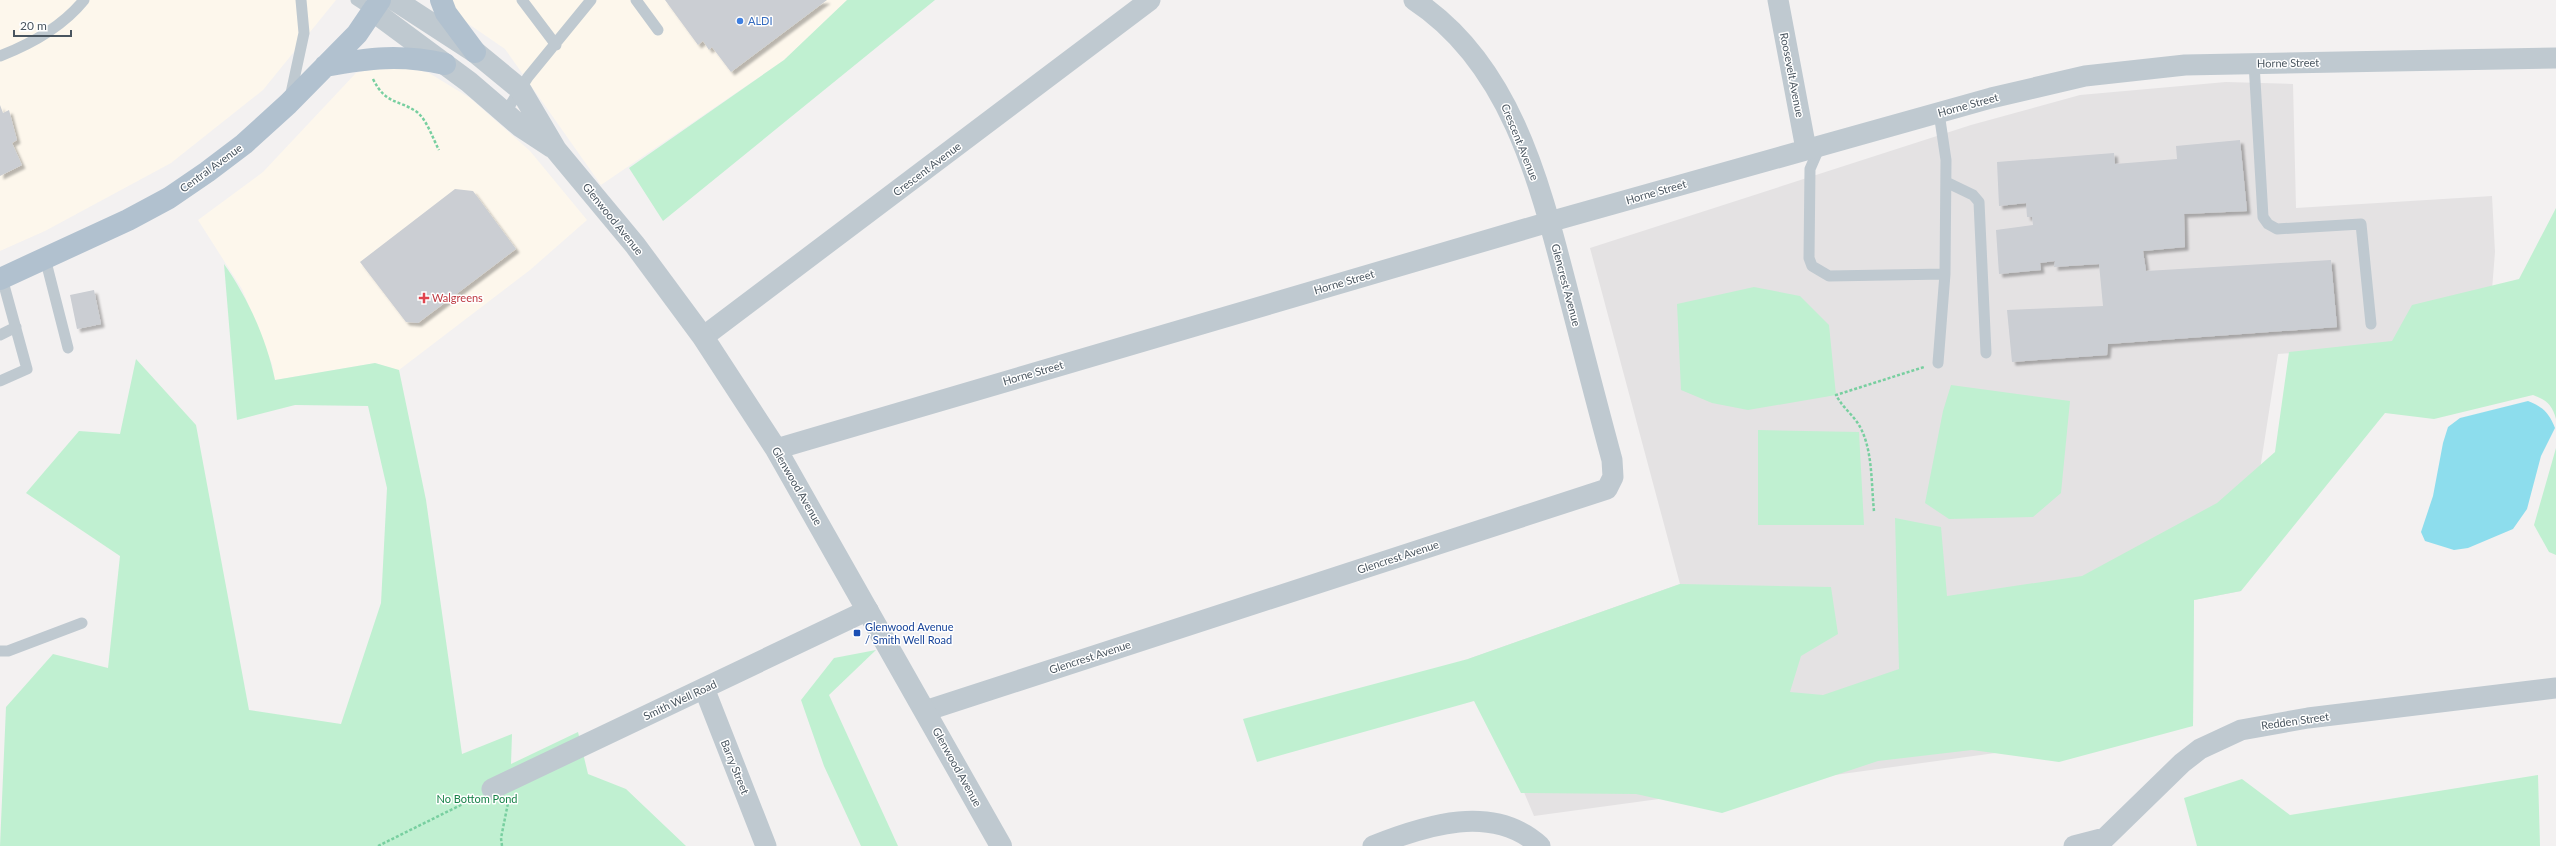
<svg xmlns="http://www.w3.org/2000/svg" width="2556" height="846" viewBox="0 0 2556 846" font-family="Lato,sans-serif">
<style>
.commercial{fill:#fdf7ec}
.education{fill:#e4e2e3}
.green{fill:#c0f0d1}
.water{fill:#8ddded}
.building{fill:#cbced3;filter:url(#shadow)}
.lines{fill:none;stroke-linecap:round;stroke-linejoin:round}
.path{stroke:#78cfa0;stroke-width:2.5;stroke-dasharray:3 2;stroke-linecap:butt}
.service{stroke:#bfc9d0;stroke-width:11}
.minor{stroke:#bfc9d0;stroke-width:21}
.tertiary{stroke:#bfc9d0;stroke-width:22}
.primary{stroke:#b1c1cf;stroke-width:22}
.shop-dot{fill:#3f7fe0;stroke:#fff;stroke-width:1.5}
.health-dot{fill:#e0444e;stroke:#fff;stroke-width:1.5}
.transit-dot{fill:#1a4fb4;stroke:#fff;stroke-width:1.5}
.labels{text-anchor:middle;stroke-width:3;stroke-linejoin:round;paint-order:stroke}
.shop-label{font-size:11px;fill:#366cbe;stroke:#fff;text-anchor:start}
.street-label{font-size:11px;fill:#49555f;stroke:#fff}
.health-label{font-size:11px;fill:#be3a42;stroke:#fff;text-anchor:start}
.transit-label{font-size:11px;fill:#164399;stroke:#fff;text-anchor:start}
.park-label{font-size:11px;fill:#178248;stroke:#fff}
</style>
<defs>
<filter id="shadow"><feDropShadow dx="3.5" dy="3.5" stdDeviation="1" flood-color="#0004"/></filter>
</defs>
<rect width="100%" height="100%" fill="#f3f1f1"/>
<path class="commercial" d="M0 0H336L263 90 171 163 45 231 0 251Z
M447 0H847L784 60 601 185 505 49 454 14Z
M396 63 429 73 470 98 530 151 587 220 530 270 399 370 375 363 275 380 272 364 242 289 198 220 263 172 356 73Z"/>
<path class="education" d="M2226 82 2293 84 2296 208 2492 196 2495 252 2488 340 2278 354 2241 591 2194 600 2193 726 1534 816 1468 659 1680 584 1590 248 1971 125 2080 95Z"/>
<path class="green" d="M847 0H935L663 221 629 168 784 60Z
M2556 208V419C2552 404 2546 400 2533 395L2434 419 2385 413 2241 591 2194 600 2193 726 2059 762 1972 750 1878 761 1722 813 1636 794 1521 793 1474 701 1257 762 1243 719 1468 659 1680 584 1831 587 1838 634 1801 656 1790 692 1823 695 1899 669 1895 518 1941 527 1947 596 2082 576 2217 503 2275 452 2289 352 2392 341 2412 305 2519 279Z
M224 264C248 298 267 340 275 380L375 363 399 370 426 500 462 754 512 734 511 764 578 732 588 774 626 789 686 846H0L6 707 53 654 108 668 120 556 26 493 79 431 120 434 136 359 196 425 249 710 341 724 381 603 387 488 368 406 295 405 237 420Z
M1754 287 1800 296 1829 325 1836 395 1748 410 1712 403 1681 390 1677 304Z
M1951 385 2070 401 2061 493 2033 517 1949 519 1925 503 1943 411Z
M1758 430 1859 432 1864 525H1758Z
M2556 448V555L2549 552 2534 525Z
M876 650 829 695 898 846H861L824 766 801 700 834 658Z
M2538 775 2540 846H2197L2184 798 2242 779 2290 815Z"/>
<path class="water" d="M2528 401C2543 407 2549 413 2555 428L2541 456 2527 509 2513 529 2468 548 2454 550 2425 541 2421 532 2433 496 2443 443 2448 427 2460 418Z"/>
<path class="building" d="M665 0H827L731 72 712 47 709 50 703 41 698 45Z
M0 105 3 113 9 110 17 140 12 143 22 165 0 176Z
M2240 140 2247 211 2184 214 2185 247 2143 251 2146 271 2331 260 2337 327 2108 344 2107 355 2012 362 2007 310 2103 306 2099 264 2054 267 2055 261 2040 263 2041 270 1999 274 1996 230 2033 225 2032 217H2027L2026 203 1999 206 1997 162 2114 153 2115 164 2177 159 2176 146Z
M455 189 473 191 516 249 418 323 406 322 360 262Z
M94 290 101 324 77 329 70 295Z"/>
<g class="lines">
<path class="path" d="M373 79C386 105 398 99 417 112 427 120 433 139 439 150
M1874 511C1871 483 1873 449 1859 425 1853 415 1843 408 1836 395L1924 367
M378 846 475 798
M502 846 501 838 508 803"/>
<path class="service" d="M356 0 373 11
M522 0 556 45
M636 0 658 30
M0 56C31 44 63 26 84 0
M2254 63 2263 217 2268 224 2277 229 2361 224 2371 324
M290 98 304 33 301 0
M505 113 528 77 591 0
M1820 146 1810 169 1809 258 1812 266 1829 276 1945 274 1946 160 1939 113
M1946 182 1973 195 1979 202 1986 353
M45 258 68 348
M0 335 16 327
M1938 363 1945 274
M0 381 27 369 2 278
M0 651H8L82 623"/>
<path class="minor" d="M1778 0 1806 149
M703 337 1150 0
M776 449 1549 222 1991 98 2085 76 2185 65 2556 58
M704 688 766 846
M925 711 1607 489 1613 477 1612 460C1597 405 1583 350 1569 296 1541 188 1513 65 1414 0
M492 789 868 610
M1373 846C1426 825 1493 803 1540 846
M2074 846 2105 838 2182 763 2200 749 2241 730 2308 718 2556 688"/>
<path class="tertiary" d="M395 0 475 52 520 89 556 150 635 245 703 337 776 449 1001 846
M373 11 469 82 520 126 552 147"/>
<path class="primary" d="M441 0 446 13 475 52
M325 66C369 58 401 54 445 64
M0 279 128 220 169 198 207 172 244 144 288 104 357 34 380 0"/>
</g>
<circle class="shop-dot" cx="740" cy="21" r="4"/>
<path class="health-dot" d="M422 292h4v4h4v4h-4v4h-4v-4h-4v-4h4z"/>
<rect class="transit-dot" x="853" y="629" width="8" height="8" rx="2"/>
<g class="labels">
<g class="shop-label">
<text x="748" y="25">ALDI</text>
</g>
<g class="street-label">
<text transform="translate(2288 63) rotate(-1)" y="4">Horne Street</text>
<text transform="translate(1792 75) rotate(79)" y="4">Roosevelt Avenue</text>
<text transform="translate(1968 105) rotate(-15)" y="4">Horne Street</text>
<text transform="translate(1520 142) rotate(68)" y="4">Crescent Avenue</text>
<text transform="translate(211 168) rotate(-36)" y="4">Central Avenue</text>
<text transform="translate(927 169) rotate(-37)" y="4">Crescent Avenue</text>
<text transform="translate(1656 192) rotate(-16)" y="4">Horne Street</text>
<text transform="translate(613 219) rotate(51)" y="4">Glenwood Avenue</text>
<text transform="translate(1344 282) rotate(-16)" y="4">Horne Street</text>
<text transform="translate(1566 285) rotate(75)" y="4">Glencrest Avenue</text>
<text transform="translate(1033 373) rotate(-16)" y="4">Horne Street</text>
<text transform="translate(797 486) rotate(60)" y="4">Glenwood Avenue</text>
<text transform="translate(1398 557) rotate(-18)" y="4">Glencrest Avenue</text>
<text transform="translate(1090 657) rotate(-18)" y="4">Glencrest Avenue</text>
<text transform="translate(680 700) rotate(-25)" y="4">Smith Well Road</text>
<text transform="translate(2295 721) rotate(-8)" y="4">Redden Street</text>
<text transform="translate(735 767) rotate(68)" y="4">Barry Street</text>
<text transform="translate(957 767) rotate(61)" y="4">Glenwood Avenue</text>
</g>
<g class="health-label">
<text x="432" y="302">Walgreens</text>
</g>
<g class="transit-label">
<text x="865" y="631">Glenwood Avenue<tspan x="865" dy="13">/ Smith Well Road</tspan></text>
</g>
<g class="park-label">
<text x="477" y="803">No Bottom Pond</text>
</g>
</g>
<path d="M14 30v6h57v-6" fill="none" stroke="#49555f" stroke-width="2"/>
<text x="20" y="30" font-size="12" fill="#49555f" stroke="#ffffff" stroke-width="3" paint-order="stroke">20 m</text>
</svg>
